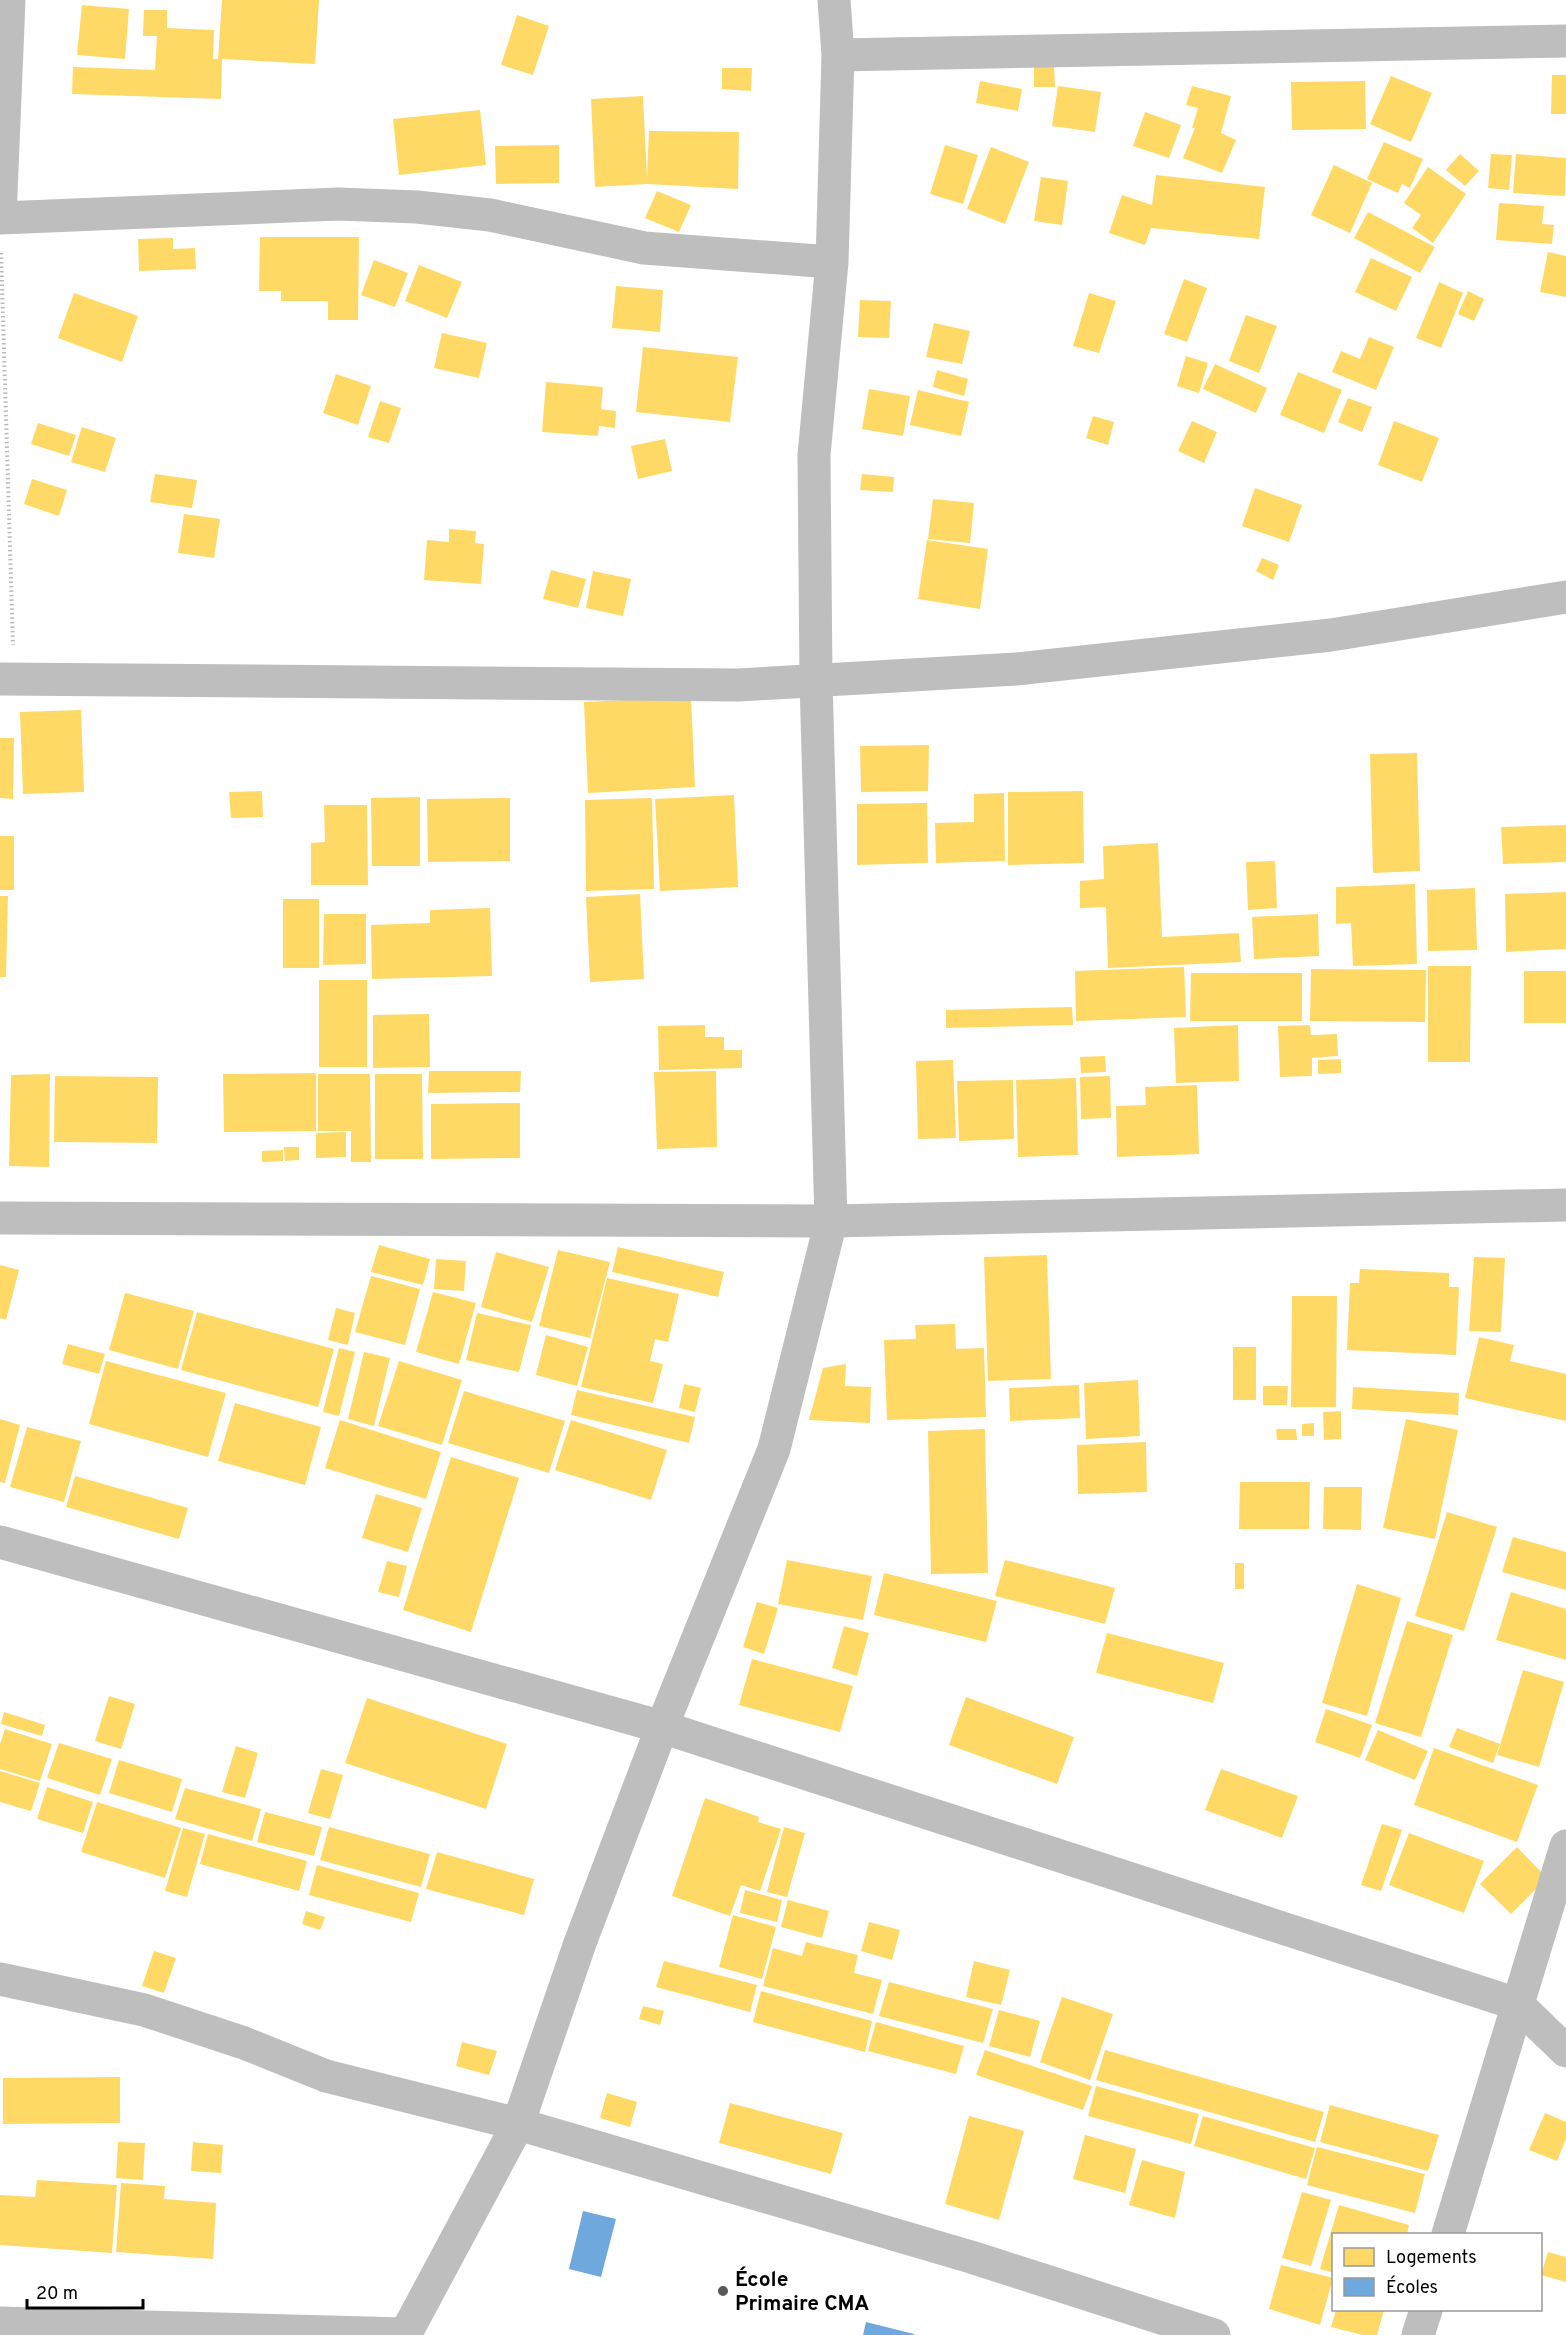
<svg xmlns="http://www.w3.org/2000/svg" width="1566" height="2335" viewBox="0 0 1566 2335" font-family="Overpass,sans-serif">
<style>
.homes{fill:#ffd966}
.schools{fill:#6fa8dc}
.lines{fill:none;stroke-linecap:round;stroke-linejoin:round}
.path{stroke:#b9b9b9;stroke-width:4;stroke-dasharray:1.5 3;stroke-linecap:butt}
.minor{stroke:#bebebe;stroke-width:33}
.poi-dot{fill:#595959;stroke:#fff;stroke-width:2}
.labels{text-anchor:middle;stroke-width:6;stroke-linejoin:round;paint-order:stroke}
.poi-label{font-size:21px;font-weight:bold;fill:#000;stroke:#fff;text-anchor:start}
</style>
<rect width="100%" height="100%" fill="#fff"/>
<path class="homes" d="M222 0H319L315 64 222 59 221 99 72 94 73 67 155 70 157 36H143L144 10H167V28L214 30 213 59H218Z
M82 5 129 9 125 59 77 55Z
M517 15 549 26 533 75 501 65Z
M1034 65 1054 66 1055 87H1034Z
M722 68H752L751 91 722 89Z
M1552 75H1566V114H1551Z
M1391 76 1432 93 1411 142 1370 124Z
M980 81 1022 89 1018 111 976 103Z
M1365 81 1366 129 1292 130 1291 82Z
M1058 86 1101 92 1095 132 1052 126Z
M1192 86 1231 96 1221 133 1236 140 1222 173 1183 158 1195 128H1192L1198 108 1186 105Z
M643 96 647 178 649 131 739 132 738 189 647 184 595 187 591 99Z
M480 110 486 165 399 175 393 119Z
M1145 112 1181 125 1169 158 1133 146Z
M1384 142 1423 159 1410 188 1402 184 1398 193 1367 179Z
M559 145V183L496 184 495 146Z
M945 145 978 155 963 204 930 194Z
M991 147 1029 162 1005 224 967 209Z
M1460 154 1479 171 1465 186 1446 170Z
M1491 154 1512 155 1509 190 1488 188Z
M1516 154 1566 158 1565 196 1513 193Z
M1334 165 1372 183 1350 233 1311 215Z
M1428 167 1466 194 1433 243 1412 228 1421 215 1404 203Z
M1156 175 1265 187 1259 239 1151 228 1145 245 1109 233 1122 195 1152 205Z
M1041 177 1068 181 1062 225 1034 221Z
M657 191 691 205 679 232 645 218Z
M1499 203 1544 206 1542 224 1554 225 1552 244 1496 240Z
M1368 212 1435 247 1420 273 1354 238Z
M260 237H359L358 320H328V301H281V291H259Z
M173 238V249L195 248 196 269 139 271 138 239Z
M1548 252 1566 256V297L1540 292Z
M1371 258 1412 277 1396 311 1355 292Z
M374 260 408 273 395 307 361 295Z
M419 265 462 282 447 318 405 301Z
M1184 279 1207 288 1187 342 1164 334Z
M1439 282 1463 293 1441 348 1416 338Z
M616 286 663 290 660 332 612 328Z
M1468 291 1484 299 1474 321 1458 314Z
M74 293 138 316 122 362 58 338Z
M1089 293 1116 301 1099 353 1073 346Z
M860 300 891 301 889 338 858 337Z
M1246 315 1277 326 1259 373 1229 361Z
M934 323 970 331 962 364 926 357Z
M442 333 487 343 479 378 434 368Z
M1369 337 1394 347 1376 390 1332 372 1341 351 1360 359Z
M643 347 738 357 730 422 636 412Z
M1186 356 1208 363 1199 393 1177 386Z
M1215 364 1267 388 1256 413 1203 389Z
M937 370 968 379 964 396 933 387Z
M1298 372 1342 390 1324 433 1280 415Z
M336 374 371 386 358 425 323 413Z
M546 382 603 387 601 409 616 411 615 428 599 426 598 436 542 432Z
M869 389 910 396 903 436 862 429Z
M918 390 969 402 961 436 910 425Z
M1348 398 1372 407 1362 432 1338 422Z
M380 401 401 408 389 443 368 437Z
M1093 416 1114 422 1108 445 1086 438Z
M1192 421 1217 432 1204 463 1178 451Z
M1394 421 1439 438 1422 482 1378 465Z
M38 423 76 435 69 456 31 444Z
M82 427 116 438 105 472 71 462Z
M665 439 672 471 638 479 631 446Z
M155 474 197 480 192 508 150 502Z
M862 474 894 477 893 492 860 490Z
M32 479 67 490 59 516 24 504Z
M1255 488 1302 505 1289 542 1242 526Z
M933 499 974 503 970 543 928 539Z
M184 514 220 519 214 558 178 553Z
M449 529 476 531 475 543 484 544 481 584 424 580 427 540 449 542Z
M927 540 988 549 980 609 918 599Z
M1262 558 1279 565 1273 580 1256 571Z
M551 570 586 579 578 608 543 599Z
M593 571 631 579 623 616 586 608Z
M691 697 695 787 588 793 584 702Z
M81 710 84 792 23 794 20 712Z
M0 738H14L13 799 0 798Z
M929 745 928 791 861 792 860 746Z
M1417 753 1420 871 1373 873 1370 754Z
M262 791 263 817 231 818 229 792Z
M1083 791 1084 863 1008 865V792Z
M1004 793 1005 861 936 863 935 823 974 822V794Z
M734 795 738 887 660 891 655 799Z
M420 797V866H372L371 798Z
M510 798V861L428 862 427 799Z
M652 798 654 889 586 891 585 800Z
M927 803 928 863 857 865V804Z
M324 805H367L368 885H311V843L325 842Z
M1566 825V862L1503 864 1501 827Z
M0 836H14V890H0Z
M1158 843 1162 937 1239 933 1241 962 1108 968 1106 907 1080 908V881L1104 879 1103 846Z
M1275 861 1277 908 1248 910 1246 862Z
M1415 884 1417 964 1353 966 1351 923 1336 924V887Z
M1475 888 1477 950 1428 951 1427 890Z
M1566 892V949L1506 952 1505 894Z
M640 894 644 979 590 982 586 897Z
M0 896H8L6 977H0Z
M283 899H319V968H283Z
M490 908 492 976 372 979 371 925 430 923V910Z
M324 914H366V964L323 965Z
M1318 914 1319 956 1254 959 1252 917Z
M1428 966H1471L1470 1062H1428Z
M1184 967 1186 1017 1076 1021 1075 971Z
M1311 969 1426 970 1425 1022 1310 1021Z
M1524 971H1566V1023H1524Z
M1191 973H1302V1021H1190Z
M319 980H367V1067H319Z
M1072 1007 1073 1025 946 1028V1010Z
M429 1014 430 1067 373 1068V1015Z
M705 1025V1037H724V1050H742V1068L659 1070 658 1026Z
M1238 1025 1239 1081 1176 1083 1174 1028Z
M1310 1025 1311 1035 1337 1034 1338 1056 1312 1058V1076L1280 1077 1278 1026Z
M1105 1056 1106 1072 1081 1073 1080 1057Z
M1341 1059V1073L1318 1074V1060Z
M953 1060 956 1138 918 1139 916 1061Z
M429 1071H521L520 1092 428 1093Z
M716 1071 717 1147 657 1149 654 1072Z
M316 1073V1131L224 1132 223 1074Z
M50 1074 49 1167 9 1166 11 1075Z
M318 1074H370L371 1162H351V1131H318Z
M375 1074H422L423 1159H375Z
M55 1076 158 1077 157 1143 54 1142Z
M1110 1076 1111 1118 1081 1119 1080 1077Z
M1076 1078 1078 1155 1018 1157 1016 1080Z
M1013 1080 1014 1139 959 1141 957 1081Z
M1197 1085 1199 1154 1117 1157 1116 1106 1146 1105 1145 1087Z
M520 1103V1158L431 1159V1104Z
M346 1132V1157L316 1158V1133Z
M284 1147H299V1160L285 1161Z
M283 1150V1161L262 1162V1151Z
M379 1245 430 1259 423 1285 371 1272Z
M618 1247 724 1272 718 1297 612 1272Z
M558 1250 610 1262 590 1338 539 1326Z
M496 1252 549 1267 532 1322 481 1307Z
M1047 1255 1051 1379 988 1381 984 1257Z
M1474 1257 1505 1258 1501 1332 1469 1331Z
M436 1259 466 1261 464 1291 434 1289Z
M0 1265 19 1270 6 1320 0 1318Z
M1360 1269 1449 1273V1287H1459L1456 1355 1347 1350 1350 1283H1359Z
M371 1276 420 1289 405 1345 355 1332Z
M607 1278 679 1294 668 1342 655 1339 650 1361 663 1364 653 1403 581 1387Z
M433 1292 476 1303 459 1364 416 1352Z
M125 1293 194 1311 178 1369 109 1350Z
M1292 1296H1337L1336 1407H1291Z
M336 1308 355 1313 348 1345 328 1340Z
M197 1312 334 1349 318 1407 181 1370Z
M477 1313 531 1325 519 1372 466 1360Z
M955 1324 956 1349 984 1348 986 1417 887 1420 884 1340 916 1339 915 1325Z
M546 1335 588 1347 577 1386 536 1375Z
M1479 1337 1514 1345 1510 1361 1566 1374V1421L1465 1398Z
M68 1344 105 1354 99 1374 62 1364Z
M1233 1347H1256V1400H1233Z
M339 1348 355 1352 339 1416 323 1412Z
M364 1352 390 1358 374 1426 348 1419Z
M106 1361 226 1393 208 1457 89 1424Z
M399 1361 462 1380 442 1445 378 1426Z
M846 1364 845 1386 871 1387 870 1423 809 1420 823 1368Z
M1138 1380 1140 1436 1086 1439 1084 1383Z
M684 1384 701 1388 695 1412 679 1408Z
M1079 1385 1080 1418 1010 1421 1009 1388Z
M1263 1386H1288L1287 1405H1263Z
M1353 1387 1459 1393 1458 1415 1352 1409Z
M577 1390 695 1417 689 1443 571 1415Z
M464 1391 565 1421 549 1473 448 1443Z
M235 1403 321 1427 305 1485 218 1461Z
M1341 1411V1439L1324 1440 1323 1412Z
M0 1419 20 1425 5 1483 0 1482Z
M1406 1419 1458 1430 1435 1539 1383 1528Z
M340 1420 441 1452 426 1499 325 1468Z
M571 1420 667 1450 651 1500 555 1470Z
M1314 1423V1436H1302V1424Z
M27 1427 81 1441 64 1502 10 1487Z
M985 1429 988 1573 931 1574 928 1431Z
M1276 1429H1296L1297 1440H1277Z
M1146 1442 1147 1492 1078 1494 1077 1445Z
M451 1457 519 1478 471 1632 403 1610Z
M75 1476 188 1508 179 1539 66 1507Z
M1240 1482H1310L1309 1529H1239Z
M1324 1487H1362L1361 1530 1323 1529Z
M376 1494 422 1508 408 1552 362 1538Z
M1447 1512 1497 1527 1464 1631 1415 1616Z
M1513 1537 1566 1552V1590L1502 1572Z
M787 1560 872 1576 863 1620 778 1604Z
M1005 1560 1115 1588 1105 1624 995 1596Z
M387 1561 407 1566 399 1597 378 1592Z
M1235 1563H1244V1589H1235Z
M884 1573 997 1601 986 1642 874 1615Z
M1357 1584 1401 1598 1367 1716 1322 1703Z
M1511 1592 1566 1609V1660L1496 1640Z
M757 1602 778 1608 764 1654 743 1647Z
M1407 1621 1453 1635 1421 1737 1375 1723Z
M844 1626 869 1633 857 1676 832 1668Z
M1107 1633 1224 1663 1213 1703 1096 1673Z
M752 1659 853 1686 840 1732 739 1705Z
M1523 1670 1564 1682 1539 1767 1497 1755Z
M109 1696 135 1704 121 1749 95 1741Z
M966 1697 1074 1737 1057 1784 949 1745Z
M367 1698 507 1744 486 1809 345 1763Z
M1326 1709 1372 1725 1360 1758 1315 1742Z
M4 1712 45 1725 42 1736 1 1724Z
M1457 1728 1500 1744 1493 1763 1449 1747Z
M5 1729 52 1744 40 1781 0 1769V1744Z
M1378 1730 1428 1751 1415 1780 1365 1760Z
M59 1743 112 1759 100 1795 47 1778Z
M236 1746 258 1753 245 1798 222 1792Z
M1434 1748 1538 1785 1517 1842 1414 1805Z
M119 1760 182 1779 172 1812 109 1793Z
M321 1769 343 1775 330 1819 308 1813Z
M1221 1769 1298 1796 1282 1838 1205 1810Z
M0 1771 40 1783 31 1811 0 1802Z
M47 1787 93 1802 83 1833 37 1819Z
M185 1788 261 1809 252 1841 175 1819Z
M705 1798 759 1817 758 1822 781 1829 760 1891 741 1885 730 1916 672 1896Z
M97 1802 181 1828 165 1878 81 1852Z
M265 1812 322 1827 314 1856 257 1842Z
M1382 1824 1402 1830 1381 1891 1361 1885Z
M329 1827 430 1854 421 1887 320 1860Z
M784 1827 805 1833 787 1897 767 1892Z
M183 1828 205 1834 187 1897 165 1891Z
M1409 1833 1484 1861 1464 1913 1389 1885Z
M208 1834 307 1861 299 1891 200 1864Z
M1517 1847 1547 1878 1511 1914 1480 1884Z
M437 1852 534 1879 524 1915 426 1889Z
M317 1865 419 1893 411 1922 309 1895Z
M745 1890 782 1900 777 1922 740 1913Z
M788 1900 829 1911 822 1938 781 1927Z
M306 1911 325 1917 320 1930 302 1924Z
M733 1915 776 1927 762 1979 719 1967Z
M869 1922 900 1930 892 1960 861 1951Z
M806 1942 858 1955 854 1973 882 1980 873 2014 763 1986 773 1948 802 1956Z
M154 1951 176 1958 164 1993 142 1986Z
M664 1961 757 1985 750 2012 656 1987Z
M974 1961 1010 1970 1001 2005 966 1997Z
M889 1982 993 2009 983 2043 879 2016Z
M761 1991 872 2021 865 2052 753 2022Z
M1062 1997 1113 2014 1090 2080 1040 2062Z
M643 2006 664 2011 660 2025 639 2019Z
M999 2010 1040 2021 1030 2057 989 2046Z
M876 2022 964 2046 956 2074 868 2051Z
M462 2042 497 2051 489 2075 456 2066Z
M985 2050 1092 2086 1083 2110 976 2075Z
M1105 2050 1324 2112 1315 2142 1096 2080Z
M120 2077V2123L3 2124V2078Z
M1096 2086 1199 2114 1191 2144 1088 2116Z
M607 2093 637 2102 630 2127 600 2118Z
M730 2103 843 2133 831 2174 719 2143Z
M1330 2105 1439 2135 1428 2171 1320 2142Z
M1545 2113 1566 2122V2139L1557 2161 1529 2150Z
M969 2116 1024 2131 999 2220 945 2204Z
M1203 2116 1315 2148 1306 2179 1194 2146Z
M1085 2135 1136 2149 1125 2193 1073 2179Z
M118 2142 145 2143 143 2180 116 2178Z
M193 2142 223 2145 221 2173 191 2171Z
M1317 2147 1425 2174 1415 2213 1307 2185Z
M1142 2160 1185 2172 1175 2218 1129 2205Z
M37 2180 117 2185 112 2253 0 2245V2195L35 2197Z
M121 2183 165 2186 164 2199 216 2203 213 2259 116 2252Z
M1302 2192 1331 2200 1311 2266 1282 2258Z
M1339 2205 1409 2225 1407 2234H1334V2273L1320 2269Z
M1548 2252 1566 2257V2282L1541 2275Z
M1281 2265 1333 2278 1320 2325 1269 2309Z
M1336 2310H1384L1377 2335H1363L1331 2327Z"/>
<path class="schools" d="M583 2211 616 2219 601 2277 569 2269Z
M866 2322 914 2334V2335H863Z"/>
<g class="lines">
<path class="path" d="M1 253 13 645"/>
<path class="minor" d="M838 55 1566 41
M0 218 338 204 417 207 490 215 644 248 832 262
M0 218 9 0
M0 679 738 685 1016 669 1331 635 1566 597
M0 1218 831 1221 1566 1205
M0 1542 662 1727 1517 2004 1566 2051
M0 1979 144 2010 244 2043 326 2076 518 2124 971 2257 1214 2335
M1448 2234 1566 1846
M0 2323 405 2334
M405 2335 518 2124 580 1943 662 1727 774 1449 831 1221 816 680 814 455 832 262 838 55 834 0
M1418 2335 1426 2310"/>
</g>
<circle class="poi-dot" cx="723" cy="2291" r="6"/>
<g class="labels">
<g class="poi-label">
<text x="735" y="2286">École<tspan x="735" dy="24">Primaire CMA</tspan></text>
</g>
</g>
<rect x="1332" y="2233" width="210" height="78" fill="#ffffff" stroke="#999999" stroke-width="1.5"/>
<rect x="1344" y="2248" width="30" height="18" fill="#ffd966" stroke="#999999" stroke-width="1.5"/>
<text x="1386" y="2263" font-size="18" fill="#000000">Logements</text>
<rect x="1344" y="2278" width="30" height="18" fill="#6fa8dc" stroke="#999999" stroke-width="1.5"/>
<text x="1386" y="2293" font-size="18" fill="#000000">Écoles</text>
<path d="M27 2299v9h116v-9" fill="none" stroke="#000000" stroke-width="3"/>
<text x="36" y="2299" font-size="18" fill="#000000" stroke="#ffffff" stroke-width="4.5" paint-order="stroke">20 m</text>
</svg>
